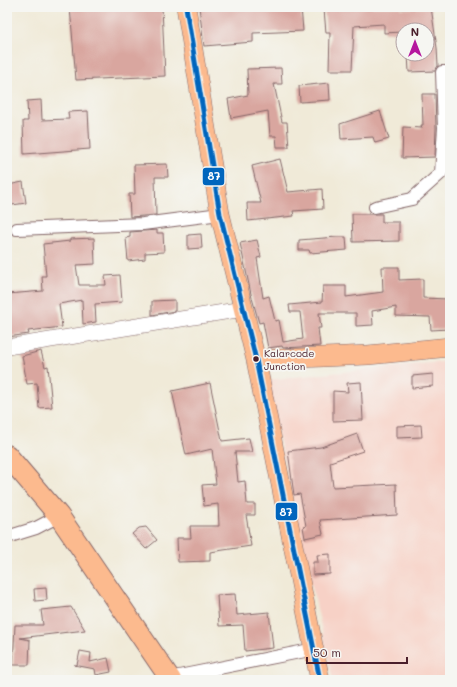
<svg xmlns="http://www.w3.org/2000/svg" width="457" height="687" viewBox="0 0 457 687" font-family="Mali,sans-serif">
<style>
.built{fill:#f7d1c6}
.building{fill:#d9a69f}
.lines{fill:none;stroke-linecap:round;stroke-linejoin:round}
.minor-casing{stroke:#846668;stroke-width:14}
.tertiary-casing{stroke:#846668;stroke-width:16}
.primary-casing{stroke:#846668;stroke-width:20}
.trunk-casing{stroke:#846668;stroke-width:22}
.minor{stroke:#fff;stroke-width:12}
.tertiary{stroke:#fff;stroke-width:15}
.primary{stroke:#fcba8e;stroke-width:19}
.trunk{stroke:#fcba8e;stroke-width:20}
.bus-1-casing{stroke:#f6f6f2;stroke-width:8}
.bus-1{stroke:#0065bd;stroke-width:5}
.bus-dot{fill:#4a1f2b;stroke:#f6f6f2;stroke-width:1.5}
.labels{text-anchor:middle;stroke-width:3.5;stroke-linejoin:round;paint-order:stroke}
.bus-label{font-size:10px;fill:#4a1f2b;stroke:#f6f6f2;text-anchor:start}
.line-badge{stroke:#f6f6f2;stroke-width:1.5}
.badge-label{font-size:11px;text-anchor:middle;font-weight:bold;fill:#fff}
</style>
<rect width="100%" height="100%" fill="#f6f6f2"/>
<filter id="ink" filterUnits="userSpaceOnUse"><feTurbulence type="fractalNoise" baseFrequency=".025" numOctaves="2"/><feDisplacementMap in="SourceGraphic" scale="8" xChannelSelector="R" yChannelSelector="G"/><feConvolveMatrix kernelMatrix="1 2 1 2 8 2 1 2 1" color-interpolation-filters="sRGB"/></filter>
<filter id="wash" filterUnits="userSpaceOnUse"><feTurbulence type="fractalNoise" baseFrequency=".012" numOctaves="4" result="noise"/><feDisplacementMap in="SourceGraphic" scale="16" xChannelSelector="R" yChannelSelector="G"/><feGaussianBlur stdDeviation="0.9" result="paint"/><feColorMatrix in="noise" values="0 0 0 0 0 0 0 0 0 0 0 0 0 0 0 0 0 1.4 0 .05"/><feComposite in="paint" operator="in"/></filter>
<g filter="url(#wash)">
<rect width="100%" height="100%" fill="#f0ead8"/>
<path class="built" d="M450 361V680H333L266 380Z"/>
<g id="blocks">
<path class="building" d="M70 7H162L165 76 76 80Z
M199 7H301L303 31 253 33V42L204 46Z
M351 7H401V9L431 7 437 48 438 66 435 71 409 72 408 54H427V30H401L402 32 384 33V24L354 26 352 70H329L330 33H326L324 9Z
M281 68 282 84H274L282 122H287L289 147H277L276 136H270L268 111 231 118 228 99 248 95 247 69Z
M329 83 330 100 300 102 299 86Z
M422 94H435L436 128 435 157 402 158 403 127 422 128 421 125H423Z
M41 100 42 120 69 119 68 112 88 111 90 149 24 154 23 121H28L27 101Z
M380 111 389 139 375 143 373 137 341 139 340 124Z
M280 159 288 192 322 189 323 209 293 211 294 216 248 221 247 203H261L252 166Z
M167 164 168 177H155L156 215 130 217 129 194H135L134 165Z
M23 182 26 203 12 205 8 185Z
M352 214H382V222H399V241L353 242Z
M157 230V233H163L164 252 145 253V259L128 261 126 238 130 237V232Z
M201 234 202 248 188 249V235Z
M337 237H346L347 250 310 253 309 250H299V240Z
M94 238 95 264 76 265 79 285H106L105 276 120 275 122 302 95 304 96 322 83 324 82 300 59 304 62 327 28 331 29 334 7 337V313H10L8 294 43 291 42 276H46L43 244 70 241V239Z
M257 240 261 257 257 258 263 298 269 296 275 321 279 320 283 342 303 339 300 312H290L289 305 322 302 323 286H346V297L383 292 382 267H399V280L423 279V298L448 299 449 329 431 330 430 317 396 316V307L372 311 373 325 356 326V313H319L321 328H318L320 346 283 348 282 346 268 348 263 322 259 323 251 294 240 243Z
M175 300V311L152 315V301Z
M41 351 45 367 48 366 52 407 39 408 37 383 27 384 22 356Z
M433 374V386L412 388V376Z
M361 382 363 420 333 421V391L348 392 347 383Z
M210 383 222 441 249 438 252 452H235L238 482 245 481 247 504H255V515H246L251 546 210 552V561L178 562 177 538H191L190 526H219L218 504 204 506 202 485 216 484 212 449 186 455 172 391Z
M421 425 422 437 397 438V426Z
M357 434 363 451 330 462 333 487 396 484 397 515 320 520 323 534 305 538 303 527 306 526 300 494 294 495 288 451 321 447Z
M146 527 157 540 146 549 132 534 139 528Z
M330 554V574L313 575V562H318L317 555Z
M46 588 47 600 35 601 34 589Z
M235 594 237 615 269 612 273 648 245 651 243 625 219 626 217 595Z
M71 607 85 630 20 638 30 640 29 665H13L15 625H43L41 610Z
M80 651 91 653 90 662 108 658 111 672 96 675 95 669 74 665H77Z"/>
</g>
</g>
<g filter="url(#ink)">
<use href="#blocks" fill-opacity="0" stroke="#846668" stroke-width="1"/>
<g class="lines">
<g class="minor-casing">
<path id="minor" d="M375 207 412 199 441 173 444 128 442 72H450
M17 229 143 224 220 214
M7 537 36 528 59 516
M169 678 315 649"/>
</g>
<g class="tertiary-casing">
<path id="tertiary" d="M7 347 243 309"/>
</g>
<g class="primary-casing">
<path id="primary" d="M186 7 220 214 256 360 320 680
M256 360 368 355 450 347"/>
</g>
<g class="trunk-casing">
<path id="trunk" d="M7 455 59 516 171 680"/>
</g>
<use href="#minor" class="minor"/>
<use href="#tertiary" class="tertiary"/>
<use href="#primary" class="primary"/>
<use href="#trunk" class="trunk"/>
<g class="bus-1-casing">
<path id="bus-1" d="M186 7 220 214 256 360 320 680"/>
</g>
<use href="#bus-1" class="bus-1"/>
</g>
</g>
<circle class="bus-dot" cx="256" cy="359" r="3.5"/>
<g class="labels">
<g class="bus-label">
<text x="264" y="357">Kalarcode<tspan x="264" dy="13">Junction</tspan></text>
</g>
</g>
<g class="line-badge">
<rect x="202" y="167" width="23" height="19" rx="4" fill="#0065bd"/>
<rect x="275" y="502" width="23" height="19" rx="4" fill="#0065bd"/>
</g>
<g class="badge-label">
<text x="214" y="180">87</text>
<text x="286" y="516">87</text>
</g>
<rect width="457" height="687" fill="none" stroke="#f6f6f2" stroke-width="24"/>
<g transform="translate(415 42)"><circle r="19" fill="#f6f6f2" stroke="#b1a0a2"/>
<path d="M0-3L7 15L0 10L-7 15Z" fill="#b5179e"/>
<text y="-6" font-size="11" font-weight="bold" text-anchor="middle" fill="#4a1f2b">N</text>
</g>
<path d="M307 657v6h100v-6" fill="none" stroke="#4a1f2b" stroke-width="2"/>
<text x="313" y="657" font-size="12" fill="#4a1f2b" stroke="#f6f6f2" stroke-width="3" paint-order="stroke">50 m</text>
</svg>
